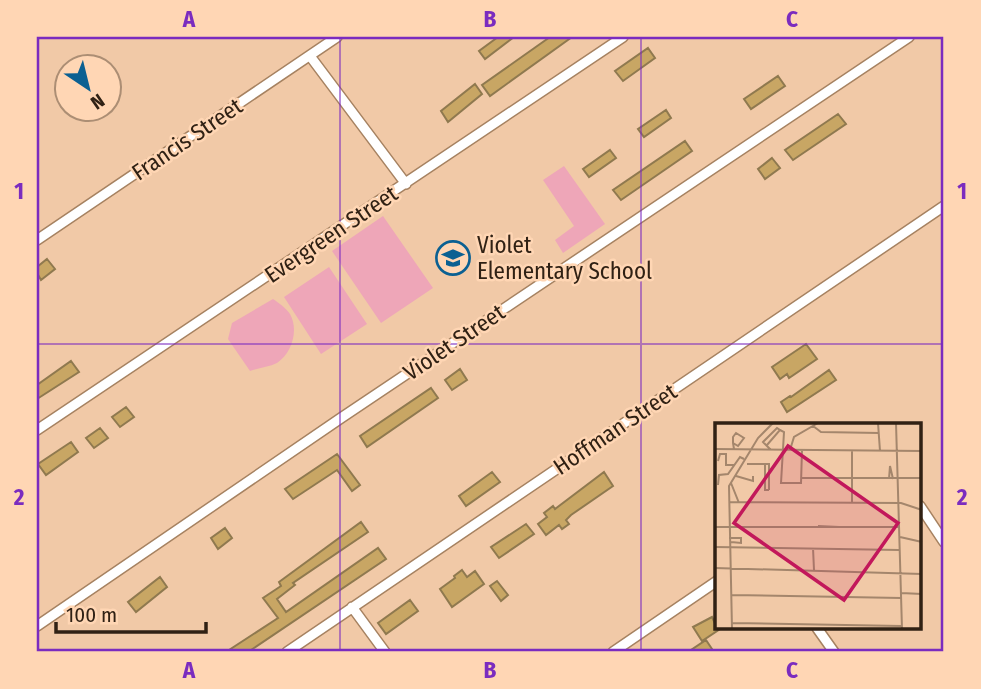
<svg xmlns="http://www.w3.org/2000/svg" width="981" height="689" viewBox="0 0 981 689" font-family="'Fira Sans Condensed',sans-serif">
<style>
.green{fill:#eea6b8}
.building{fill:#c8a664;stroke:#8f794f;stroke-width:2}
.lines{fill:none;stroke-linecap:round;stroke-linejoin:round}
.minor-casing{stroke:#a68261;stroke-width:12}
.minor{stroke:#fff;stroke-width:9}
.grid{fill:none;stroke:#7b2cbf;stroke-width:2;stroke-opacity:0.55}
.labels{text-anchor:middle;stroke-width:5;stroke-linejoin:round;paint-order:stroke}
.street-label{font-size:23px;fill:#302114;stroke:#ffd6b4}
.poi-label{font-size:23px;fill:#302114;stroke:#ffd6b4;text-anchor:start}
.inset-road{fill:none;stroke:#a4866c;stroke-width:2}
.view{fill:#c2185b;fill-opacity:0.15;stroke:#c2185b;stroke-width:3.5}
.inset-edge{fill:none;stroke:#302114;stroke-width:3.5}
.neatline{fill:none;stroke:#7b2cbf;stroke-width:2.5}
.grid-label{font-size:23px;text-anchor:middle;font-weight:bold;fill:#7b2cbf}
</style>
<rect width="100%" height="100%" fill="#f1c9a7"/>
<path class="green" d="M564 166 605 224 563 253 555 240 574 226 543 180Z
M383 216 433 288 381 323 332 251Z
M329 267 367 324 321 354 284 297Z
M273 299C279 303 286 308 290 314 299 330 292 353 277 363 269 367 258 368 250 371L228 339 232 323Z"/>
<path class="building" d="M498 37H514L485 59 479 51Z
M550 37H572L490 96 482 85Z
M648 48 655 58 623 81 615 71Z
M778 76 785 86 751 109 744 99Z
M475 84 482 94 448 122 441 111Z
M666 110 671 118 644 137 638 129Z
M838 114 846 124 793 160 785 150Z
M685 141 692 151 621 200 613 190Z
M610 150 616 158 589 177 583 169Z
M772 158 780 168 765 179 758 169Z
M47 259 55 269 41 280 37 273V267Z
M806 344 817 359 789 378 787 374 780 379 772 367Z
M71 361 79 372 37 399V385Z
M460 369 467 380 452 390 445 380Z
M829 370 836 380 787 412 781 402 790 396 791 397Z
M431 388 438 398 367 447 360 436Z
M126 407 134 417 120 427 112 417Z
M100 428 108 438 94 448 86 438Z
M71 442 78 452 46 475 38 464Z
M337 454 360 485 352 491 337 470 293 499 285 489Z
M492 472 500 482 466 506 459 496Z
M604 472 613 486 571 515 566 520 569 524 562 529 559 525 546 535 538 524 547 517 544 513 553 506 555 509Z
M361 522 368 532 293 583 295 585 277 599 286 612 378 548 386 559 248 652H226L278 618 263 598 281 586 279 582Z
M526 524 534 534 499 558 491 547Z
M225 528 232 538 218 549 211 538Z
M462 570 467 577 475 571 484 584 452 607 440 589 455 578 454 576Z
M160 577 167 587 136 612 128 602Z
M497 581 508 595 501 601 490 586Z
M410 600 418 611 386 634 378 623Z
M712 617 717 628 720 629 702 641 693 627Z
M706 640 714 652H688Z"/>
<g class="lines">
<g class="minor-casing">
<path id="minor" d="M310 56 406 184
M37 240 337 37
M37 430 623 37
M920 506 944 542
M352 607 385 652
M37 626 341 418 909 37
M817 628 834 652
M287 652 944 206
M613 652 717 581"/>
</g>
<use href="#minor" class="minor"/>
</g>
<path class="grid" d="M340 37V652M641 37V652M37 344H944"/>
<defs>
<g id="school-ring" transform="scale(1.75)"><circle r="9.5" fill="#ffd6b4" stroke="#0b6092" stroke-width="1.5"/><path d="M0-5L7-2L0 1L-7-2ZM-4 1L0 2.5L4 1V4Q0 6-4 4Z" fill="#0b6092"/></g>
</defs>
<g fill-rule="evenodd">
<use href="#school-ring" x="453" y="258"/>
</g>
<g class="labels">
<g class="street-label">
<text transform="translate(187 139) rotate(-34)" y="8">Francis Street</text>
<text transform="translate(331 234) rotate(-34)" y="8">Evergreen Street</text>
<text transform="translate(454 342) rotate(-34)" y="8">Violet Street</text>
<text transform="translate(615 429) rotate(-34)" y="8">Hoffman Street</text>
</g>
<g class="poi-label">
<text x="477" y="253">Violet<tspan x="477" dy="26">Elementary School</tspan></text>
</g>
</g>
<g transform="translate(715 423)">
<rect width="206" height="206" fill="#f1c9a7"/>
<path class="inset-road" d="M163 0 165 28M181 0 187 206M98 3 106 9 164 10M65 7 69 9 66 60H86L87 27M18 20 23 23 29 15 21 10 18 14V20L19 26M52 22 65 7 62 5 48 19 56 27M0 26 207 28M75 27 79 14 103 0M137 28V81M3 38 5 31H11V42H20M32 41H54V67M50 41V67H54M21 53 38 58V53M87 55H207M174 56 175 43 178 56M16 60 24 80M3 62 4 52 13 51 25 34 29 36M15 79 186 80 207 87M103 103 124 104M0 104H184M185 114 207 119M14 115H26V120L16 119M0 124 184 127M98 125 99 147M0 145 207 151M186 170 207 171M16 172 186 175M17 200 186 203M17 206 14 63 43 15 58 0"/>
<path class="view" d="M73 23 183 100 129 177 19 100Z"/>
<rect width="206" height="206" class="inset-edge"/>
</g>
<rect width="981" height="689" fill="none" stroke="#ffd6b4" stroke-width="77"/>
<g transform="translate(88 88) rotate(145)"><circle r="33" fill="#ffd6b4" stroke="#ac8e74" stroke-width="2"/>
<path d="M0-5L12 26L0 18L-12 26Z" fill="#0b6092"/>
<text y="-10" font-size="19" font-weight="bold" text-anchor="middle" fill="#302114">N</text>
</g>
<path d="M56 622v10h150v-10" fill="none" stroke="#302114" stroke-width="3.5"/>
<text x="66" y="622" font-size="21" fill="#302114" stroke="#ffd6b4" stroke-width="5" paint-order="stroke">100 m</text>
<rect x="38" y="38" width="904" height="612" class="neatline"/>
<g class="grid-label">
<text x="189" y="27">A</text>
<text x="490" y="27">B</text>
<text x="792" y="27">C</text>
<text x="19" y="199">1</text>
<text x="962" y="199">1</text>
<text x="19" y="505">2</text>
<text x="962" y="505">2</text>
<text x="189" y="678">A</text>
<text x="490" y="678">B</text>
<text x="792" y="678">C</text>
</g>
</svg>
